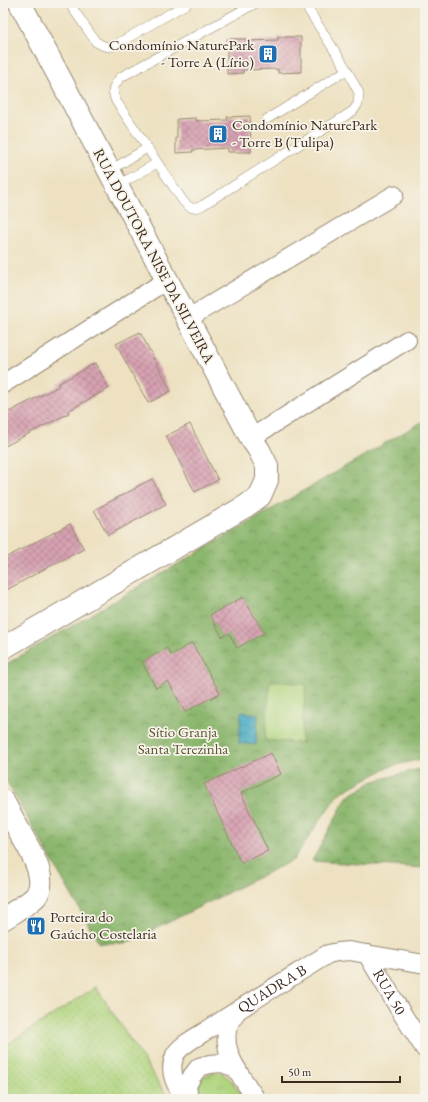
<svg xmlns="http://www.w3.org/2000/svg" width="428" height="1102" viewBox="0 0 428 1102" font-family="'EB Garamond',serif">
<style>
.grass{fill:url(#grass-dots);stroke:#757f4e}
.forest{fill:url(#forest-crowns);stroke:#637046}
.park{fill:url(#park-tufts);stroke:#757f4e}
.pitch{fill:#afd47e;stroke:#757f4e}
.water{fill:url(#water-waves);stroke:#3d696f}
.building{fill:url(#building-cross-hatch)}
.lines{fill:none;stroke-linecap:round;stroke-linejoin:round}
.service-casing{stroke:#948670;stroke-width:10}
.minor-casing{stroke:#948670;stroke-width:20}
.tertiary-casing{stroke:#948670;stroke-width:24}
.service{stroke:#fff;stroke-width:9}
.minor{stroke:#fff;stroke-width:18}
.tertiary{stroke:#fff;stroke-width:22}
.labels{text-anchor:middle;stroke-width:3.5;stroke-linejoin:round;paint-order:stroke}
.poi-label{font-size:15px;fill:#3b2a1e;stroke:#f7f3e8;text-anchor:start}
.street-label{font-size:15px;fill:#3b2a1e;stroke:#f7f3e8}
.park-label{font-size:15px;fill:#585436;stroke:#f7f3e8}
</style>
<defs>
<pattern id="grass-dots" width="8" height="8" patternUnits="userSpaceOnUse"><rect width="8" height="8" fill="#afd47e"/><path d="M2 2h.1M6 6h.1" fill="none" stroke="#97b66c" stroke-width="1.8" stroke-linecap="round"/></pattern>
<pattern id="forest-crowns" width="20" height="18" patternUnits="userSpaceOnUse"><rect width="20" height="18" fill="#8bb66d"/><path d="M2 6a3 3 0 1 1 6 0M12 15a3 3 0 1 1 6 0" fill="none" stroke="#739459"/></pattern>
<pattern id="park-tufts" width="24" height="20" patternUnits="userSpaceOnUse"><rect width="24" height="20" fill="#afd47e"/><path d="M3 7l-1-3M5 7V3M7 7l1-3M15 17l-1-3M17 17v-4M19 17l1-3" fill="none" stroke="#97b66c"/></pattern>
<pattern id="water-waves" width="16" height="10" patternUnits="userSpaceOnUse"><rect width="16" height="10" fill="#3fa8c0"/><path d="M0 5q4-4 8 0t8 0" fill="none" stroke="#36899b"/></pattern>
<pattern id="building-cross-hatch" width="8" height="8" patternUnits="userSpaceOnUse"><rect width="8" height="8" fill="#d7a2b2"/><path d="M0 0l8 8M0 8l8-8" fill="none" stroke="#b08490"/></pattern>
</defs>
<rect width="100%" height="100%" fill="#f7f3e8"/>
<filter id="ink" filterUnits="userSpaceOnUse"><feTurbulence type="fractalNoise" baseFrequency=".025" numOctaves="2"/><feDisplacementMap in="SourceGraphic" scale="8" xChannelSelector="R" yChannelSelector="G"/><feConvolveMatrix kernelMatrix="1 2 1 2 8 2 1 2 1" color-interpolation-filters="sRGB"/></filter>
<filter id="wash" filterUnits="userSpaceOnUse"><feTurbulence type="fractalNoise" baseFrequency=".012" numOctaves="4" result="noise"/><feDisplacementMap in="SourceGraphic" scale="16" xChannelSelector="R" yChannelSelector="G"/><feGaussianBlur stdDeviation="0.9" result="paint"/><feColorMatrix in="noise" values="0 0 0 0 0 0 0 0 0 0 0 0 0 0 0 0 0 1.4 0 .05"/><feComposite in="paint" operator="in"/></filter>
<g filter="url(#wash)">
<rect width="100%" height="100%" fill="#ede1c1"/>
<path class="grass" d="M96 987 169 1099H3V1047Z"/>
<path class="forest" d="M425 420V758L389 767 338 794 293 860 127 943H99L3 775V666Z
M425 769V868L312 861 347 797 374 781 416 770Z"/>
<path class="park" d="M212 1072 222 1073 231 1080 244 1099H199C196 1084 199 1079 212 1072Z"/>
<path class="pitch" d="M270 681 306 684 301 743 265 740Z"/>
<path class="water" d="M241 712 258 714 256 745 239 743Z"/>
<g id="blocks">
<path class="building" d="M278 37H301V72L278 73V69L243 70V73L227 74V39H246V41L278 40Z
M250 116 251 152H228V148L192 150 193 152 176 153V138H177V119L196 118V121L228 120 227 117Z
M140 332 171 391 148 403 116 344Z
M95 363 109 388 68 411 69 413 3 447V415L59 386 58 384Z
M190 424 218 480 195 492 166 436Z
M152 479 166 504 144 516 108 535 94 510 136 488V487Z
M70 524 84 549 48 567 3 592V559Z
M243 597 264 633 237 648 229 633 222 637 210 615Z
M192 643 220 693 185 712 168 681 156 688 142 662 167 648 171 655Z
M271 753 281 774 241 793 268 851 241 863 204 784Z"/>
</g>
</g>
<g filter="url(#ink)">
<use href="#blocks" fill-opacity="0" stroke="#948670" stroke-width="1"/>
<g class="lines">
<g class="service-casing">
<path id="service" d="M69 3 96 42 104 46 112 47 188 3
M256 3 121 77C113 86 111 90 116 101L183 201C190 209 194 210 203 205L353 111 358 104 359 93 347 70 304 3
M267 119 347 70
M109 171 147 148
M117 186 157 163"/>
</g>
<g class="minor-casing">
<g id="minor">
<path d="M187 319 394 195"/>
<path d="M3 384 167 280"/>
<path d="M251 438 407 340"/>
<path id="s1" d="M367 954 401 1012 425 1049"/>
<path d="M237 1011C234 1016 229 1022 228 1027 220 1052 244 1080 256 1099"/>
<path id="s2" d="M186 1099C175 1086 168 1071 175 1055 180 1045 200 1035 209 1029 248 1003 288 979 328 954L338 952 349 951 425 964"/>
<path d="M189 1099 187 1086 192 1076 199 1067 210 1064 222 1063 237 1069"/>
</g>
</g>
<g class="tertiary-casing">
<path id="tertiary" d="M3 648 246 506 260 496 267 480V466L259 450 251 438 20 3
M3 801C9 812 15 823 21 834 29 849 49 878 36 896 29 904 12 913 3 919"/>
</g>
<use href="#service" class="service"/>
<use href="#minor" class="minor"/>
<use href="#tertiary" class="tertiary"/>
</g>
</g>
<defs>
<g id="building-square" transform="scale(1)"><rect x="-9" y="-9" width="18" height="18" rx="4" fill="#1f6fb2" stroke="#f7f3e8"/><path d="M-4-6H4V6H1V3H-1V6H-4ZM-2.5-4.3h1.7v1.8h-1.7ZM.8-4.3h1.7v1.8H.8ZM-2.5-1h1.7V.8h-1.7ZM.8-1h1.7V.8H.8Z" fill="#fff"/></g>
<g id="restaurant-square" transform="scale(1)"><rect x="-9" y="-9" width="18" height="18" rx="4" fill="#1f6fb2" stroke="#f7f3e8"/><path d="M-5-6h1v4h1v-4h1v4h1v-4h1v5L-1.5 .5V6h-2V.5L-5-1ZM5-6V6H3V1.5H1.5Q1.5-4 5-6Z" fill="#fff"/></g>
</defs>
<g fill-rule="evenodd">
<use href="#building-square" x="268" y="54"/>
<use href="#building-square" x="218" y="134"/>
<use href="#restaurant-square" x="36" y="926"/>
</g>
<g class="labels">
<g class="poi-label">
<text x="254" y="50" text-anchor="end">Condomínio NaturePark<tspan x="254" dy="17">- Torre A (Lírio)</tspan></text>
<text x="232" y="130">Condomínio NaturePark<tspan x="232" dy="17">- Torre B (Tulipa)</tspan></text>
<text x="50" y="922">Porteira do<tspan x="50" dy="17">Gaúcho Costelaria</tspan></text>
</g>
<g class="street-label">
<text transform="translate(154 256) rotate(62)" y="5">RUA DOUTORA NISE DA SILVEIRA</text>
<text dy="5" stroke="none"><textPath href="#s2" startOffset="166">QUADRA B</textPath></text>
<text dy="5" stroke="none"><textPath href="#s1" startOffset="44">RUA 50</textPath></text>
</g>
<g class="park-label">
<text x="183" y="737">Sítio Granja<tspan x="183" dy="17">Santa Terezinha</tspan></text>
</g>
</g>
<rect width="428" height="1102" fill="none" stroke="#f7f3e8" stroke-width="16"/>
<path d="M282 1076v6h118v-6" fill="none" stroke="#3b2a1e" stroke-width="2"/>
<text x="288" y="1076" font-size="12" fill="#3b2a1e" stroke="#f7f3e8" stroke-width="3" paint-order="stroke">50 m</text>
</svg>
